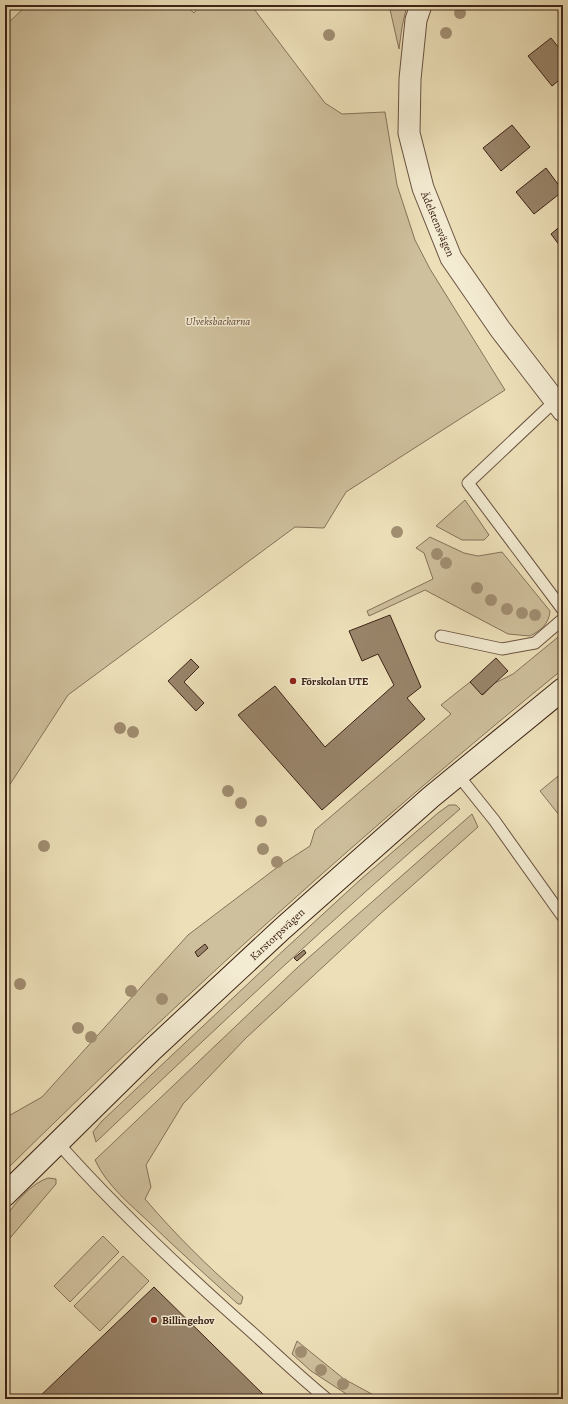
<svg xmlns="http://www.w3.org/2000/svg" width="568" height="1404" viewBox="0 0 568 1404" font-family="Alegreya,serif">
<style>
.green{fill:#cfc09d;stroke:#86725a}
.building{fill:#99856b;stroke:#3d2317}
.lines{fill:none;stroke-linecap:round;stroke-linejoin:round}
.service-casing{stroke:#695240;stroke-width:13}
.minor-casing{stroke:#695240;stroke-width:23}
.secondary-casing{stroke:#3d2317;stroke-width:24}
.service{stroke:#f3ebd2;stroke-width:11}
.minor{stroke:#f3ebd2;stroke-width:21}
.secondary{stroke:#f3ebd2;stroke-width:22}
.tree{fill:#a18e72}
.poi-dot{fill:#8f2418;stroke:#f3ebd2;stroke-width:1.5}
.labels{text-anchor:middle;stroke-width:3;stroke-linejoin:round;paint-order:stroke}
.street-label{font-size:11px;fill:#3d2317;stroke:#f3ebd2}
.park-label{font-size:11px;font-style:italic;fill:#624a38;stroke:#f3ebd2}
.poi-label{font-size:11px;font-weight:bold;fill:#3d2317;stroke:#f3ebd2;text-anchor:start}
</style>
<rect width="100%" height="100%" fill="#ede0b9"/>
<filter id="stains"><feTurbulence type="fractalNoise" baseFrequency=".005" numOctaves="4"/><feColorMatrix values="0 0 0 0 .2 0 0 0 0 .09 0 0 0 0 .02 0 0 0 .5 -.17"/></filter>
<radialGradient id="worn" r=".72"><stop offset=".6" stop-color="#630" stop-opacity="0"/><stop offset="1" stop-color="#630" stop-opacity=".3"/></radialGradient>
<path class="green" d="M27 5H185L194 13 200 5H251L325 103 342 114 385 112 397 185 415 240 430 269 505 390 346 492 324 528 295 527 68 695 5 792V26Z
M389 5H407L402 27 399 49Z
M465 500 489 535 484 540H462L436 526Z
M430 537 464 553 478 556 502 552 550 611C549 624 541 630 530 636L508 634 425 590 369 616 367 611 433 579 424 553 416 548Z
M563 633V669C369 827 183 995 5 1171V1118L42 1097 188 935 279 866 310 846 315 830 451 714 441 705 470 682 483 695 495 683 513 674Z
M563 772V820L540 791Z
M449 805H456L460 809C335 916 215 1029 96 1142L93 1132 102 1121 285 949 360 880 438 813Z
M472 814 478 827 379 915 246 1038 183 1104 146 1165 151 1187 145 1199C175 1234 208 1267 243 1297L241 1304H238C209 1278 179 1251 151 1224 130 1204 107 1186 95 1160L298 967Z
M48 1178 56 1179V1184L5 1244V1218C16 1202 30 1184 48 1178Z
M103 1236 119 1252 70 1302 54 1286Z
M123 1256 149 1281 100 1331 74 1306Z
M297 1341 344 1379 381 1399H354L311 1371 292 1354Z"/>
<path class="building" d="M551 38 563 53V77L552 86 528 56Z
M512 125 530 147 501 171 483 148Z
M546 168 563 191 534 214 516 192Z
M563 224V250L551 234Z
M390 615 421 687 407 698 425 719 322 810 238 715 275 686 325 747 394 685 378 654 362 661 349 631Z
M496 658 508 671 482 695 470 682Z
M191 659 199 667 184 682 204 703 196 711 168 681Z
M205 944 208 948 198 957 195 952Z
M304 950 306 953 297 961 294 958Z
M154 1287 268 1399H37L85 1353Z"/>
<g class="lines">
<g class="service-casing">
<path id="service" d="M555 401 468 483 563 610
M441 636 502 649 535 643 563 619
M458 775 494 820 563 917
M58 1143C114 1206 175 1264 238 1320 268 1346 296 1374 327 1399"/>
</g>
<g class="minor-casing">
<path id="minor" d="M421 5 416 20 410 79 409 133 423 188 451 258 500 329 563 411"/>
</g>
<g class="secondary-casing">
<path id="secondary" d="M5 1195 152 1050 282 929 431 797 563 689"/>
</g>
<use href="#service" class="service"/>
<use href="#minor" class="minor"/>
<use href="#secondary" class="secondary"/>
</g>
<g class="tree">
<circle cx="460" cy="13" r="6"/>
<circle cx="446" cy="33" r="6"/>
<circle cx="329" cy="35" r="6"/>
<circle cx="397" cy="532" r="6"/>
<circle cx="437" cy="554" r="6"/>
<circle cx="446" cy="563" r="6"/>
<circle cx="477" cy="588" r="6"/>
<circle cx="491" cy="600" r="6"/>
<circle cx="507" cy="609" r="6"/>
<circle cx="522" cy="613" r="6"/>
<circle cx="535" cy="615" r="6"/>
<circle cx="120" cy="728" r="6"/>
<circle cx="133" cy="732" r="6"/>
<circle cx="228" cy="791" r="6"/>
<circle cx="241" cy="803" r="6"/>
<circle cx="261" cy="821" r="6"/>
<circle cx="44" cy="846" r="6"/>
<circle cx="263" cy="849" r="6"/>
<circle cx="277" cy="862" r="6"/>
<circle cx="20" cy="984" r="6"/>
<circle cx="131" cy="991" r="6"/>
<circle cx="162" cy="999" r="6"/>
<circle cx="78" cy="1028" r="6"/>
<circle cx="91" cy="1037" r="6"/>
<circle cx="301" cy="1352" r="6"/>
<circle cx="321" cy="1370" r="6"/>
<circle cx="343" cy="1384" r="6"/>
</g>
<g class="poi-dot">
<circle cx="293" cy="681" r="4"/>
<circle cx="154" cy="1320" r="4"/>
</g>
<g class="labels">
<g class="street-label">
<text transform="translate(438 224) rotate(67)" y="4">Ädelstensvägen</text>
<text transform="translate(277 934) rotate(-43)" y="4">Karstorpsvägen</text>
</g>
<g class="park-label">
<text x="218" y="325">Ulveksbackarna</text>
</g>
<g class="poi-label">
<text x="301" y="685">Förskolan UTE</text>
<text x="162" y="1324">Billingehov</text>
</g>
</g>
<rect width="568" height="1404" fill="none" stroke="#ede0b9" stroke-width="20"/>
<rect x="6" y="6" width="556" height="1392" fill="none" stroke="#3d2317" stroke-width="2"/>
<rect x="10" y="10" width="548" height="1384" fill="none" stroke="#3d2317"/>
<rect width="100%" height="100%" filter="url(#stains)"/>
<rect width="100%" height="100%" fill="url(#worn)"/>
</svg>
